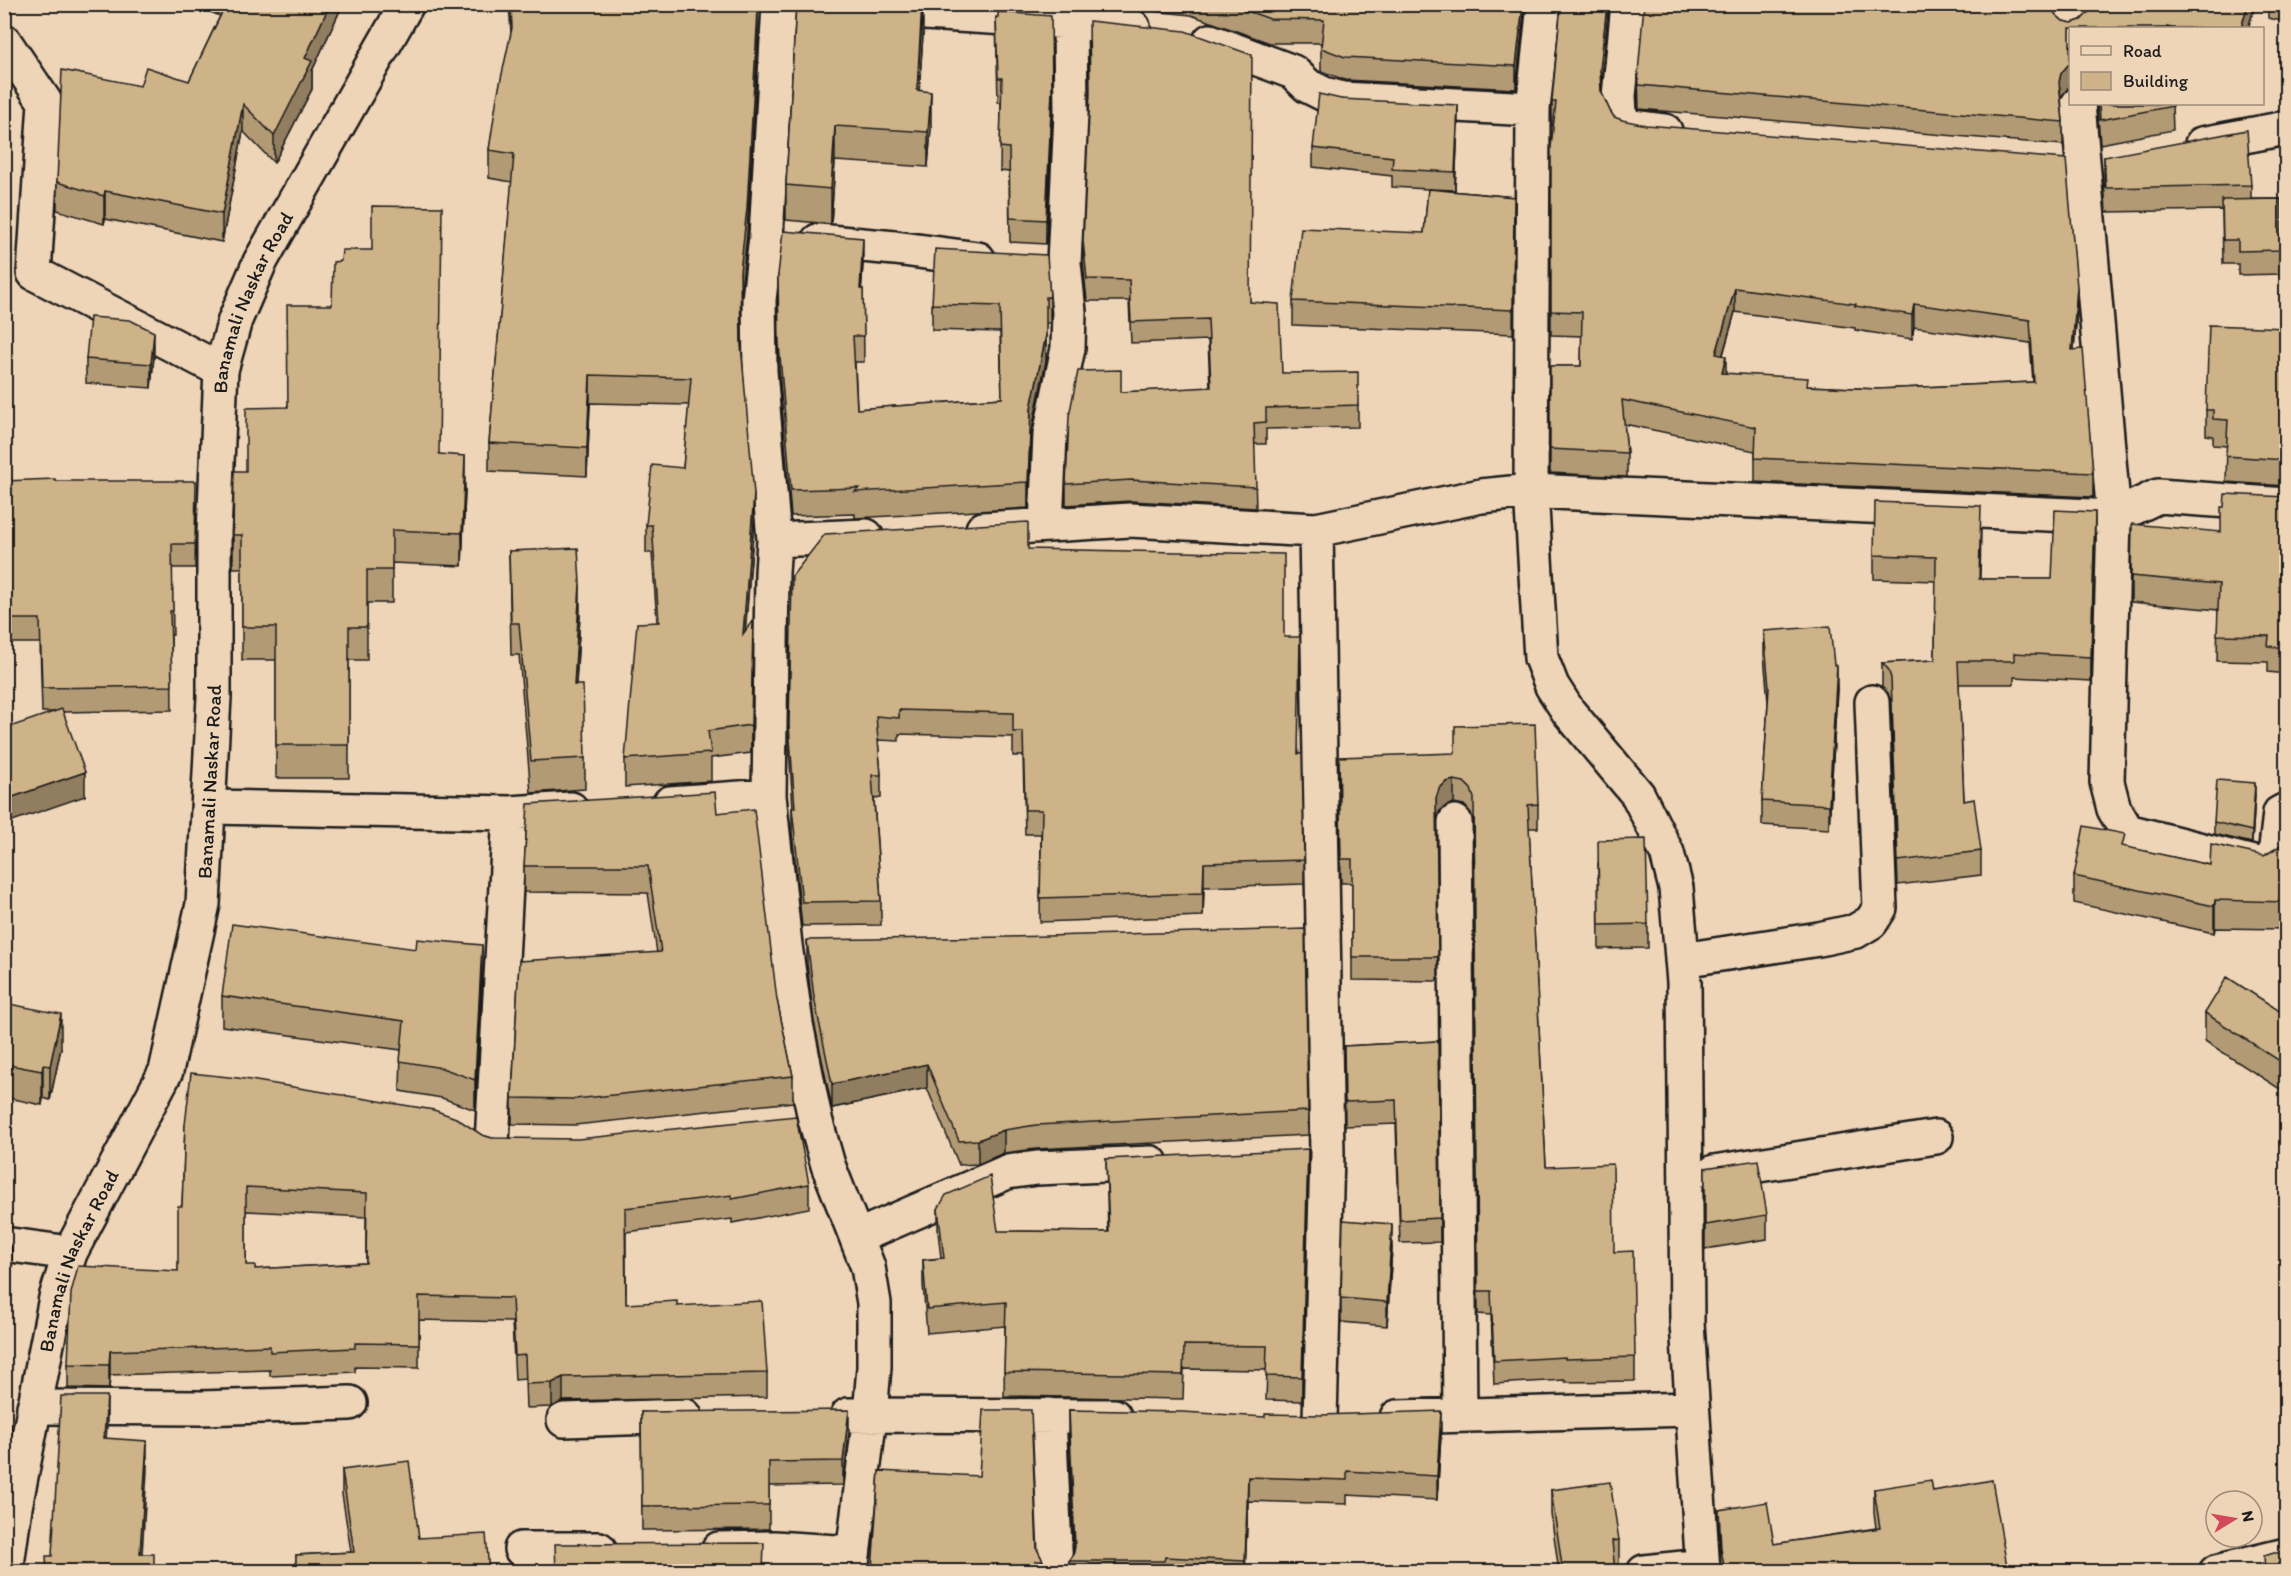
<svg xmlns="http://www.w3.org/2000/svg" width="2291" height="1576" viewBox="0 0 2291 1576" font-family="Itim,sans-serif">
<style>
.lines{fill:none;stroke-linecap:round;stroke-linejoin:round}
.minor-casing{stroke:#1c1c1c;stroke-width:38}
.tertiary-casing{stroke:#1c1c1c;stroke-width:38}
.minor{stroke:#efd5b7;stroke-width:33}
.tertiary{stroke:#efd5b7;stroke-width:33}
.wall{fill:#b29a75;stroke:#1c1c1c;stroke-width:1.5;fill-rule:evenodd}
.shaded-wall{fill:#917d5f;stroke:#1c1c1c;stroke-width:1.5}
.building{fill:#cfb388;stroke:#1c1c1c;stroke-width:1.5;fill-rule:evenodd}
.labels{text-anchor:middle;stroke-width:6;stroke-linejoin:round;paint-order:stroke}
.street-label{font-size:20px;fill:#1c1c1c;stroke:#efd5b7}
</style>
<rect width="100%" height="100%" fill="#efd5b7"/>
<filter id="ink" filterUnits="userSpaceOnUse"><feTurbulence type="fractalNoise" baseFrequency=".0167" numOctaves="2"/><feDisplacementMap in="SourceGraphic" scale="12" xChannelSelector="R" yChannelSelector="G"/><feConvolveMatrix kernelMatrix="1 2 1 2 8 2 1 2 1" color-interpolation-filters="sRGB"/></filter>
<g filter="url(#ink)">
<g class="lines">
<g class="minor-casing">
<path id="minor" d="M779 4 1070 22 1133 27
M1544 4 1533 109 1531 491 1541 658 1552 686 1568 711 1638 795 1667 853 1676 888 1684 982 1687 1323 1703 1572
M1628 4 1619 96 1620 114 1626 126 1665 131
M2069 4 2071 28
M4 41 45 102 34 273 221 370
M1210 41 1293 72 1308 86 1324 94 1342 99 1533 109
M2078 104 2114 517 2107 782 2114 809 2127 831 2261 865 2275 856 2280 813 2286 810
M2202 144 2286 128
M818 241 895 248 978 259
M1046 525 1050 435 1068 348 1069 312 1064 263 1071 114 1070 22
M983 529 1130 520 1316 530 1481 496 1531 491 2114 517 2158 496 2286 505
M1316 530 1327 1153 1320 1420
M774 540 760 371 759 300 766 237 779 5
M670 803 769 796
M210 807 510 813 571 809
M1455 822 1460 1415
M1682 960 1819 939 1856 931 1871 922 1880 908 1872 702
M492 1143 510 813
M1714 1172 1936 1137
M857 1237 1007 1172 1037 1168 1151 1163
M4 1244 70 1253
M34 1407 201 1408 350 1403
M848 1415 1114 1416
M1049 1415 1056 1572
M1397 1417 1691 1409
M564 1420 685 1416
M521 1549H599
M719 1549 774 1548 852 1553
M851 1572 870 1415 874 1367V1303L868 1267 828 1165 815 1119 796 1024 785 945 769 796 772 573 774 540 866 536
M1644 1572 1703 1566"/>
</g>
<g class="tertiary-casing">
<g id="tertiary">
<path id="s1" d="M6 1572 15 1507 56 1298 70 1253 166 1071 203 904 214 697V533L221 370 235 320 260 262 407 4"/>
<path d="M2216 1572 2286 1555"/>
</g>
</g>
<use href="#minor" class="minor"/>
<use href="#tertiary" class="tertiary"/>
</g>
<path class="wall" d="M210 4H343L312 71V89L274 163 243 131 222 242 105 219 104 224 57 210V182L140 86 189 81 220 16 210 12Z
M509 4H663L758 38 747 235 741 297V345L754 522 745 630 753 648 751 753 711 758V781L625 787V759L657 622 652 553H646V525L683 468 689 405 590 403 587 476 489 471V443L512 182 489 178V150L511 33Z
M796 4 923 34 919 91 931 127 928 167 835 161 831 224 786 220V185Z
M1083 4H1525L1516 89 1345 80 1321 71V43H1270L1191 15Z
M1561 4H1609L1601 91 1610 111 1614 117 2077 311 2074 350 2093 473V497L1755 482V451L1624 424 1627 453V477L1550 473V366H1581L1582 336 1551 335V147L1554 126H1552V100ZM1735 312 1855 328V330L1912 339 1914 327 2030 343 2033 382 1878 389 1808 386 1726 374 1723 355Z
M2088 4H2254V9L2248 28H2070L2068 88 2061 97 2063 122V145L1639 109 1638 73 2055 14 2063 21 2072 23 2081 20 2088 13Z
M2268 4H2286V22L2268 18Z
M996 17 1052 114 1046 244 1010 242 1009 172 1000 171 1001 102H998Z
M1090 97 1251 302 1282 373 1358 405V427L1266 429V444H1254L1256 508 1131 501 1066 505V484L1121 392 1210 388 1208 340 1131 343 1129 301H1087L1083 262V241Z
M1341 99 1458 124 1455 190 1430 189 1514 197 1513 334 1293 325V301L1424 233 1428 189 1392 187V176L1313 167V148Z
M2097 104H2172L2173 130 2100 144Z
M2104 157 2251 185V199H2281V274L2238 275V264H2223L2222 210 2106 212 2104 181Z
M863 264 861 289H863L864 362H855L857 409 1002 398 1000 332 932 330V304L1050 297V323H1046V361L1031 434 1028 508 855 518V514L791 516 779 370 778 275Z
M332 305 465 489 462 566 392 563V603H367V660H349V778H276V660H242V568H233V500L246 471 287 407Z
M2286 328V486L2226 482 2227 446 2213 445V436L2206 435V410Z
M154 356 151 388 86 383V359Z
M4 481H55L196 505 195 568H172L173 635H171L172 710 63 712 85 796 52 712H42L40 643H4Z
M2286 497V674L2268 672V662L2217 661 2218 610 2131 602V576L2221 532Z
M1981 530 1980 579H2052L2095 535 2091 681 2014 677V684H1959L1964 801 1981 851V875L1898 885 1891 701 1888 693 1882 687V663L1935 660 1936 581 1874 579V555Z
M1028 549 1284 637 1299 754 1304 860V884L1204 887 1203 916 1040 922 1041 834H1025L1023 756H1013V737L899 734V741L878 740 881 775V798L874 799 881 901V925L802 926 792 832V808H793L789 748V725Z
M509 551 580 615 576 685 585 758V789L531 793 519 655H511Z
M1764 631 1834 665 1837 689 1829 829 1762 825V801L1768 702 1764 655Z
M1455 753 1538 804V828H1529L1546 1167 1614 1252 1635 1357V1381L1565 1382V1380L1494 1384 1491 1315 1478 1314 1474 822 1471 813 1464 805 1454 803 1446 806 1439 812 1437 821 1438 981 1352 980V883H1341L1339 781Z
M2255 795 2252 843 2214 834V822Z
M717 813 777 1000 793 1076V1102L575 1125 512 1124V1098L657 953 648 893 524 892V866Z
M2286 842V929L2215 928 2214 933 2074 903V876L2125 847 2210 865 2264 856Z
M1598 864 1648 924V948L1599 949Z
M807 940 1308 1111V1135L1036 1149 1004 1153 978 1164 959 1165 927 1088 832 1108 814 1021 807 963Z
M416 949 482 975 475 1110 442 1098 400 1091 401 1050 222 1026V996Z
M4 1003 61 1048 50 1100 43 1098 42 1105 4 1097Z
M2205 1013 2286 1015V1093L2205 1041Z
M1438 1041 1440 1242 1400 1243 1396 1124 1345 1126 1344 1046Z
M185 1125 482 1135 492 1138 809 1184V1208L732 1223V1219L626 1232V1304L677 1306 767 1373V1397L563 1401 552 1407 526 1408 525 1379 515 1380 512 1322 419 1320V1368L355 1367V1372L270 1376V1370L110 1375 109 1389 68 1388V1364L178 1271 182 1206ZM246 1211 366 1217V1263L255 1269 246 1265Z
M1106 1159 1308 1173 1302 1401 1266 1400 1267 1370 1184 1369 1183 1399 1004 1396 1005 1326 927 1333 923 1284V1260L941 1258 938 1232V1209L998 1231 1108 1232Z
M1705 1168 1767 1215V1239L1705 1249Z
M1392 1248 1387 1326 1341 1322V1298Z
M1069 1410 1441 1435 1437 1500 1347 1495V1504L1248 1501 1245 1572H1069V1561L1073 1556 1074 1551 1069 1434Z
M641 1412 849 1434 843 1485 769 1486V1529L642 1530Z
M342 1470 419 1538 489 1572H296V1555L351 1552 342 1494Z
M879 1471 1037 1549 1043 1561V1572H872Z
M1874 1489 1933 1491 2008 1572H1721L1719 1510 1774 1544 1876 1528 1874 1513Z
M1551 1490 1619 1540V1564L1615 1565V1572H1559L1551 1514Z"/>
<path class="shaded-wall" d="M330 4H343L312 71V89L274 163V136L305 58Z
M923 4V34L917 125V90Z
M1523 4H1525L1516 89V66Z
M1607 4H1609L1600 94V70Z
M2248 4H2254V9L2248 28H2241Z
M758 10V38L747 235 740 300V272Z
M2070 64V87L2068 88 2061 97 2059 82 2061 73 2068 65Z
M1052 90V114L1046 244V220Z
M931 92V127L928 167V132Z
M243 104V131L222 242V214Z
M1458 105V124L1455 190V172Z
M835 126V161L831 224V189Z
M105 191V219L104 224V196Z
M863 238V264L860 315V289Z
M2077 287V311L2072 373V350Z
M1735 288V312L1716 378V354Z
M1914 304V327L1912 339V315Z
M154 332V356L151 388V364Z
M1046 335V361L1031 434 1028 508V482L1031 408Z
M1726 356V380L1722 373Z
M590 375V403L587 476V448Z
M465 456V489L462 566V533Z
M754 494V522L743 661V634Z
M2095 512V535L2091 681V657Z
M580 584V615L574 716V685Z
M753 620V648L751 753V725Z
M1837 665V689L1829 829V805Z
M85 772V796L4 824V800Z
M1454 780V803L1446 806 1439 812 1436 822V798L1439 789 1446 782Z
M2255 783V795L2252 843V831Z
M1204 863V887L1203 916V893Z
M2215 900V928L2214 933V906Z
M482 945V975L475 1110V1080Z
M61 1014V1048L50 1100V1066Z
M927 1064V1088L832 1108V1084Z
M43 1065V1098L42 1105V1071Z
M1004 1130V1153L978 1164V1140Z
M1308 1149V1173L1302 1401V1377Z
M1392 1224V1248L1387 1326V1302Z
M12 1245V1269L4 1303V1279Z
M110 1351V1375L109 1389V1365Z
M563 1377V1401L552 1407V1383Z
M107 1396V1426L104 1468V1438Z
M849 1410V1434L843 1485V1461Z
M1441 1411V1435L1437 1500V1476Z
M147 1441V1471L141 1572 140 1554Z
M1248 1477V1501L1245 1572V1561Z"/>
<path class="building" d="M226 4H330L305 58 312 61 274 136 243 104 222 214 105 191 104 196 57 182 62 70 140 86 146 67 189 81Z
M511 4H663L758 10 747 208 740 272 741 345 754 494 743 634 753 620 751 725 708 731 711 753 625 759 637 623 659 622 652 525H646L652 465 683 468 691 378 590 375 587 448 489 443 514 154 489 150 497 97 512 28Z
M796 4H922L917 90 931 92 928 132 835 126 831 189 786 185Z
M1228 4H1523L1516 66 1345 57 1321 48 1324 20 1270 19Z
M1561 4H1607L1600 70 1601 91 1610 111 1614 117 1622 120 1646 125 2066 159 2077 287 2072 350 2083 349 2093 473 1755 458 1756 427 1622 400 1627 453 1550 449V366H1581L1582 312 1551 311V147L1556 102H1552V100ZM1735 288 1856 304 1855 306 1912 315 1914 304 2030 320 2034 382 1878 389 1807 386 1808 378 1722 373 1726 356 1716 354Z
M1644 4H2052L2055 14 2063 21 2072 23 2081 20 2088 13 2089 4H2248L2241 28H2172L2167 27V28H2070V64L2068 65 2061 73 2059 82 2063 122 1639 85 1638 73Z
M998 12 1051 16 1052 90 1046 220 1010 218 1009 148 1000 147 1002 78H998L996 17H998Z
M1089 21 1185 31 1252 55 1250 302 1279 304 1282 373 1358 372V405L1266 408V422L1254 423 1256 487 1131 480 1066 484 1069 416 1078 371 1121 370V392L1211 387 1208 319 1131 322 1129 280 1087 279 1083 241 1090 93Z
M1319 94 1341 99 1458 105 1455 172 1392 169 1393 157 1313 148Z
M2099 104H2172L2173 106 2100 120Z
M2247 130 2251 185 2106 188 2104 157Z
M1428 189 1514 197 1513 310 1293 301 1301 228 1424 233Z
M2281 199V250L2238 251V240H2223L2222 200Z
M372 206 442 207 439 454 465 456 462 533 392 530V570H367V627H349V745H276V627H242V535H233L234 471H246V408L288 407 287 305H332L333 262 341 261 342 250H372Z
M783 231 863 238 860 289H863L864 336H853L857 409 1002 398 1000 306 932 304 935 249 1047 255 1050 297H1046V335L1031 408 1028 482 855 492 859 488 791 490 779 344 778 275Z
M90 317 130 320 154 332 151 364 86 359Z
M2209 325 2286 328V460L2226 456 2228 420 2213 419V410H2206Z
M55 479V481H196L195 544H172L173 611H170L172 686 42 688 40 619H4V481Z
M2225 494 2286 497V648L2268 646 2269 636 2217 635 2219 584 2131 576 2132 524 2221 532V507H2224Z
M1875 502 1981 506 1979 579H2052L2055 510 2095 512 2091 657 2014 653V661H1958L1964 801 1974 799 1981 851 1898 861 1891 678 1888 669 1882 663 1935 660 1936 557 1874 555Z
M1028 522V549L1284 554V637H1300L1298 754H1302L1304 860 1204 863 1203 893 1040 898 1042 810H1025L1023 732H1013V713L899 710V718L876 716 881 775H872L881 901 802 902 792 808H795L789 725 792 576 825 534Z
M578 548 580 584 574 685H583L585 758 531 761 519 623H511L509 551Z
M1830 626 1834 665H1837L1829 805 1762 801 1769 688 1764 631Z
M62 709 85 772 4 800V729Z
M1535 724 1538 804 1528 805 1546 1167 1613 1164 1614 1252 1633 1251 1635 1357 1565 1359V1357L1494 1361 1491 1291H1478L1474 798 1471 789 1464 782 1454 780 1446 782 1439 789 1436 798 1438 957H1352V859H1341L1339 757 1455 753V726Z
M2217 780 2255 783 2252 831 2214 822Z
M715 792 717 813 754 809 777 1000 793 1076 575 1099 512 1098 519 961 661 952 648 866H524L528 804Z
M2084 826 2125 834 2122 846 2210 865 2211 844 2264 856 2286 842V902L2215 900 2214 906 2074 876Z
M1646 839 1648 924 1599 925 1598 840Z
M232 924 416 949 417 939 482 945 475 1080 442 1068 400 1061 404 1021 222 996Z
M1305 929 1308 1111 1036 1125 1004 1130 978 1140 959 1141 927 1064 832 1084 814 997 807 940 1008 937Z
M2227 977 2286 1015V1065L2205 1013Z
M4 1003 61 1014 50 1066 43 1065 42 1071 4 1064Z
M1438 1041 1440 1218 1400 1220 1396 1100 1345 1102 1344 1046Z
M191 1073 238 1078 434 1110 456 1118 482 1135 492 1138 578 1139 796 1116 809 1184 732 1199V1195L625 1208 626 1304 677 1301V1306L762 1301 767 1373 563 1377 552 1383 526 1384 525 1355 515 1356 512 1298 419 1296V1344L355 1343V1348L270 1352V1346L110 1351 109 1365 68 1364 71 1293 78 1266 178 1271V1206H182L185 1125ZM246 1187 367 1193 366 1263 255 1269V1265H246Z
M1308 1149 1302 1377 1266 1376 1267 1346 1184 1345 1183 1375 1004 1372 1006 1302 927 1309 923 1260 944 1258 938 1209 946 1195 990 1176 998 1231 1109 1232 1106 1159Z
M1758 1160 1767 1215 1705 1225V1168Z
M1343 1220 1392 1224 1387 1302 1341 1298Z
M4 1243 12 1245 4 1279Z
M61 1396H107L104 1438 147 1441 140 1554H154V1572H47L46 1556H52Z
M849 1410 843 1461 769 1462V1505L642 1506 641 1412Z
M983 1410H1031L1037 1549 1043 1561H1035V1572H888L872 1570 879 1471 979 1476Z
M1069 1410 1183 1412 1265 1417V1414L1321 1415 1441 1411 1437 1476 1347 1471V1480L1248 1477 1245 1561 1165 1557 1164 1561H1069L1073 1556 1075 1547Z
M409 1461 419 1538 486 1534 489 1572H296V1555L354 1552 342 1470Z
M1931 1480 1933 1491 1992 1480 2008 1572H1725L1721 1549 1719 1510 1767 1502 1774 1544 1880 1528 1874 1489Z
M1610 1482 1619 1540 1612 1541 1615 1572H1563L1551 1490Z
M764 1543 763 1572H556L555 1544Z
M2274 1553H2286V1572H2265L2264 1556Z"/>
</g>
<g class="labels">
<g class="street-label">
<text dy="7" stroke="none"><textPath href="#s1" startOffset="1311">Banamali Naskar Road</textPath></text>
<text dy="7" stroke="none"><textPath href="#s1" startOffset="825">Banamali Naskar Road</textPath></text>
<text dy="7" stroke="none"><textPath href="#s1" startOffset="321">Banamali Naskar Road</textPath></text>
</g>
</g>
<rect width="2291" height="1576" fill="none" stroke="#efd5b7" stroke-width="24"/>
<rect x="12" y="12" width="2267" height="1552" fill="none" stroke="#1c1c1c" stroke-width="2" filter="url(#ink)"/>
<rect x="2069" y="27" width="195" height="78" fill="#efd5b7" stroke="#9b8b79" stroke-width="1.5"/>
<rect x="2081" y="46" width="30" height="9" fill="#efd5b7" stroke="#9b8b79" stroke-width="1.5"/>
<text x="2123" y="57" font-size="18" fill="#1c1c1c">Road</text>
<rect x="2081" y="72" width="30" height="18" fill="#cfb388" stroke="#9b8b79" stroke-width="1.5"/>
<text x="2123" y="87" font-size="18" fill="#1c1c1c">Building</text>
<g transform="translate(2234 1519) rotate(79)"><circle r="28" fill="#efd5b7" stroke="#9b8b79" stroke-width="1.5"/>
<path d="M0-4.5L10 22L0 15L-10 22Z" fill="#d1495b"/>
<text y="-9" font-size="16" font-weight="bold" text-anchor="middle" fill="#1c1c1c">N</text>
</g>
</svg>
